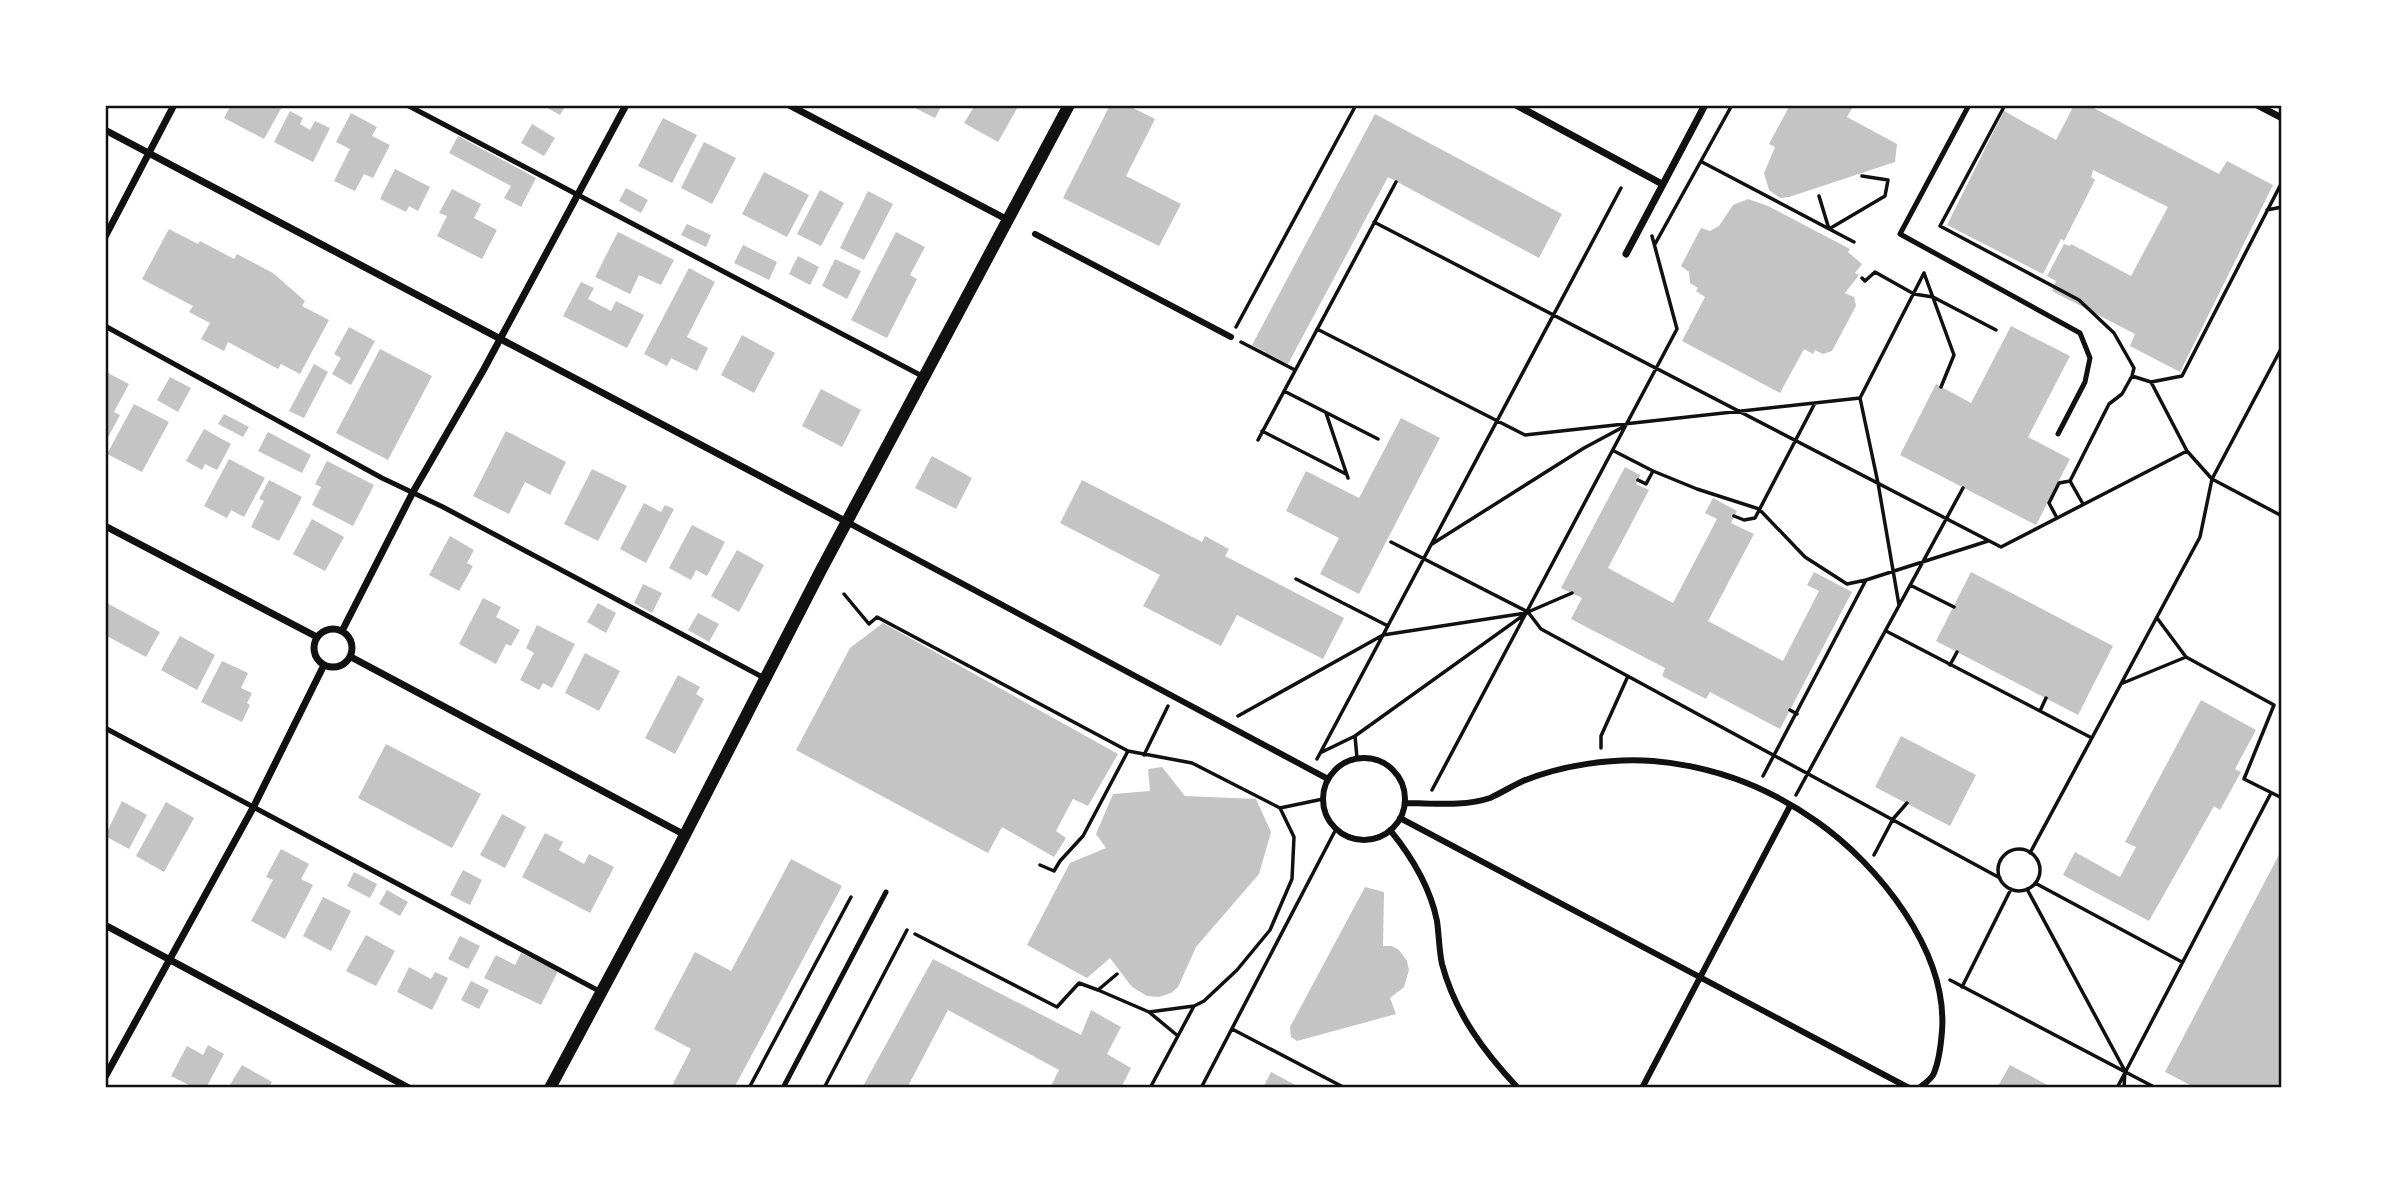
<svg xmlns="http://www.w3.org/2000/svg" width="2387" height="1193" viewBox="0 0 2387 1193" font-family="'Roboto Condensed',sans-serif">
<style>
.building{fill:#c4c4c4}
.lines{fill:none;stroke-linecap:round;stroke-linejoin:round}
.path{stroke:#111;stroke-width:3.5}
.service{stroke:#111;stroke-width:5}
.pedestrian{stroke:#111;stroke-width:6}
.minor{stroke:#111;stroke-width:7}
.tertiary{stroke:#111;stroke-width:12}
.neatline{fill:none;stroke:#111;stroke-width:2.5}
</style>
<rect width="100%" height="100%" fill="#fff"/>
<path class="building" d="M231 105H283L264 139 224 118Z
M542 105H566L560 115Z
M909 105H942L935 118Z
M975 105H1019L998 142 964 123Z
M1110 105H1127L1155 119 1126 176 1181 204 1159 246 1063 198Z
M1790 105H1854L1847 117 1897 144 1895 162 1789 197 1780 198 1769 190 1764 173 1775 147 1769 144Z
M2074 105H2088L2219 174 2227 161 2273 185 2180 372 2130 346 2135 334 2052 291 2056 281 2047 276 2064 244 2070 246 2071 244 2131 276 2168 207 2093 170 2091 177 2095 180 2064 241 2061 239 2043 274 1947 225 2004 111 2056 140Z
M290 111 303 118 300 124 310 130 315 121 330 128 313 162 274 142Z
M351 113 377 127 372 136 390 145 373 178 364 174 355 191 334 181 350 149 336 142Z
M1375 114 1562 214 1539 258 1388 177 1288 364 1252 345Z
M663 118 697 135 672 183 638 166Z
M532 124 555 138 544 156 521 143Z
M458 136 536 178 521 207 504 198 511 186 449 153Z
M704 142 736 158 712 204 681 188Z
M395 169 430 187 418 211 409 206 406 212 380 199Z
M764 172 809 195 787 237 742 214Z
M626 188 648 200 641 213 619 201Z
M452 189 481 204 474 218 497 230 482 259 437 236 447 216 439 213Z
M820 190 844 203 821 246 797 234Z
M868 191 893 204 864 260 840 248Z
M1748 199 1768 206 1850 249 1848 252 1862 264 1855 273 1859 275 1845 293 1854 297 1856 306 1832 351 1823 354 1815 350 1813 354 1804 349 1780 393 1682 341 1705 297 1696 291 1698 288 1690 283 1689 272 1681 266 1701 228 1710 231 1719 226 1733 205Z
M687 224 711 235 706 247 681 235Z
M169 229 198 244 200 241 234 259 237 254 273 273 305 301 302 306 329 320 300 374 281 364 278 369 228 342 224 351 201 339 210 323 189 312 193 306 142 279Z
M618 232 674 260 661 285 639 275 630 294 595 277Z
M896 232 925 247 910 275 917 279 887 338 851 320Z
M743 245 777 262 769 280 734 263Z
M798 256 819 267 810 285 789 274Z
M835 259 861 271 847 299 822 286Z
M689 268 715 282 687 337 708 348 697 371 671 358 667 366 644 354Z
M581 282 594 288 588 299 611 311 616 301 644 315 627 348 563 316Z
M2011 326 2070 356 2028 437 2070 459 2036 525 1900 455 1936 384 1971 403Z
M349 327 375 341 351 385 332 374 341 358 334 354Z
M742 335 775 353 754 393 721 375Z
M380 349 432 376 388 460 336 433Z
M314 364 328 372 304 418 289 411Z
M108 373 129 384 114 412 120 415 105 443V379Z
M170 377 191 388 178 412 157 400Z
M821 389 861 410 842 447 802 426Z
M134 404 169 422 142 472 107 454Z
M224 414 249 427 243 437 218 424Z
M1401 418 1440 438 1359 594 1320 574 1339 538 1286 511 1306 471 1359 498Z
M204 429 231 444 217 470 205 464 202 470 186 461Z
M506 431 566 462 550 495 525 482 509 514 473 496Z
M268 432 311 455 302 473 258 451Z
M932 456 972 478 956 509 915 488Z
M229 459 265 478 244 517 231 510 227 518 204 506Z
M327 461 374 485 353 526 312 505 321 487 315 484Z
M1625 467 1640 475 1636 484 1649 490 1608 568 1673 603 1717 519 1705 513 1713 498 1737 511 1731 523 1754 534 1708 621 1783 661 1819 591 1807 585 1814 572 1852 592 1780 729 1710 692 1706 699 1662 676 1665 668 1571 619 1582 598 1561 588Z
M592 469 627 486 598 541 564 524Z
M269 480 302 497 279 541 251 527 264 501 259 499Z
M1082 480 1202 542 1205 536 1229 549 1225 556 1344 618 1323 659 1237 615 1221 646 1143 606 1160 575 1060 523Z
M644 503 661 512 665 505 674 509 646 563 620 549Z
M312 519 344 537 325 571 293 554Z
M692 525 725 542 707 576 696 570 691 580 669 568Z
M450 536 474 550 467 563 473 566 459 591 429 575Z
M737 550 764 565 739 612 711 596Z
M1971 572 2113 646 2078 715 1936 641Z
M643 584 662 593 652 613 634 603Z
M483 598 501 607 496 617 520 630 511 646 506 644 496 664 459 644Z
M105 602 160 632 146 657 105 635Z
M598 603 616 613 606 633 587 622Z
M698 613 719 624 709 642 688 630Z
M883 623 1118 754 1088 806 1073 799 1056 831 1066 838 1054 857 1002 827 988 853 796 750 850 648Z
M537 625 575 644 552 688 543 683 539 690 520 680 534 653 526 648Z
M180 636 215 655 197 690 161 670Z
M585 653 620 671 599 711 565 693Z
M222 661 248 673 241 688 252 693 247 703 250 705 242 722 201 702Z
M678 675 700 687 696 694 704 699 675 754 645 738Z
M2201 700 2256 730 2235 769 2241 772 2220 810 2214 806 2149 921 2063 875 2075 852 2120 877 2136 847 2125 842Z
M1901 736 1976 775 1950 826 1875 787Z
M386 744 481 794 452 848 358 798Z
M1162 767 1185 796 1256 799 1271 832 1259 874 1196 947 1178 987 1171 993 1159 997 1147 996 1132 987 1110 958 1087 978 1027 945 1070 863 1106 848 1096 834 1113 794 1150 791 1148 769Z
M122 801 147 815 129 849 105 836Z
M166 802 194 818 164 872 136 856Z
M502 814 526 827 505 868 480 855Z
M545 833 563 842 559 850 584 864 589 854 614 867 590 913 522 877Z
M281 849 309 864 301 879 313 885 285 939 251 921 273 880 266 877Z
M2282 849V1088H2196L2165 1072Z
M791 859 842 886 734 1088H671L691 1049 654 1029 695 952 731 971Z
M463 870 482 880 470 905 450 895Z
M354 872 377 884 370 898 347 886Z
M1365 887 1384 892 1383 946H1392L1399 950 1407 961 1409 970 1404 987 1390 998 1396 1014 1297 1041 1291 1037 1290 1027Z
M387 890 408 902 400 916 379 904Z
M323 897 351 911 331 951 303 936Z
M366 935 395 951 376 986 346 971Z
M460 936 480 946 468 969 448 959Z
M521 953 558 971 541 1005 484 978 496 955 515 965Z
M933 959 1081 1035 1091 1010 1121 1027 1107 1054 1131 1068 1121 1088H1050L1059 1070 948 1010 907 1088H862Z
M409 967 431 979 435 972 448 978 432 1010 397 992Z
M471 981 489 990 479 1009 461 1000Z
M208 1045 224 1054 206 1088H195L171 1076 187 1046 203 1055Z
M242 1065 272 1082 269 1088H228Z
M2010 1065 2053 1088H1997Z
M1271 1072 1301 1088H1263Z"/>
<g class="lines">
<path class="path" d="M2005 105 1940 226 2079 300 2114 333 2134 368 2132 376
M1702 162 1854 242
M1819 196 1829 229 1885 196 1888 180 1862 176
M2267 210 2282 207
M1374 222 2001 547 2187 451 2212 479 2282 516
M1655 244 1732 105
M1924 273 1954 355 1941 387
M1862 278 1865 281 1875 272 1914 294 1933 297 1996 330
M1236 327 1356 105
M1317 329 1525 435 1860 398
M1241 342 1295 370
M2151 382 2187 451
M1284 391 1378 439
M1326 413 1348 478
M1262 431 1346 474
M1258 440 1396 182
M1614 451 1653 471 1646 484 1638 480
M1653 471 1697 489 1759 509 1805 557 1847 584 1866 580
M2070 481 2109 404 2122 394 2132 376 2151 382 2182 376 2282 182
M1734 516 1744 520 1755 518 1815 403
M2057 518 2049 503 2059 483 2070 481 2083 504
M1391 542 1528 612 1541 629 2000 878
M1432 544 1584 448 1625 426
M1296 579 1388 626
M1910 585 1954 607
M844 594 869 624 877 617 1128 751 1192 763 1280 808 1294 837 1292 879 1270 930 1237 970 1204 1001 1194 1006 1150 1088
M1899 605 1878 483 1860 398 1924 273
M2157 618 2186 657 2274 705 2244 779 2282 798
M1886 631 2090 737
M1950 665 1957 652
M2123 683 2186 657
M1790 710 1797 714
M2040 711 2046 698
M1238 716 1383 635 1526 613
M1601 748V736L1628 676
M1322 752 1355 736
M1144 755 1168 706
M1357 758 1355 736 1528 612 1572 593
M1317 759 1621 188
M1763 776 1866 580 1988 541
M1432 790 1677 329 1652 236
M1796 795 1963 488
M1280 808 1323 799
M1998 870a21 21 0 1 1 42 0a21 21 0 1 1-42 0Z
M2030 853 2200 537 2212 479 2282 347
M1874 855 1893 819 1907 803
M1040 865 1054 871 1060 861 1083 836 1128 751
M2035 883 2182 962
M2027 889 2125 1071 2124 1088
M915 934 1057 1007 1079 983 1098 990
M1117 974 1098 990 1149 1012 1178 1036
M1950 980 2156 1088
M1962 987 2011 889
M1149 1012 1194 1006
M1232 1029 1345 1088
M749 1088 851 897
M824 1088 907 930
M1201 1088 1336 829
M2117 1088 2271 793"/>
<path class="service" d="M407 105 924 377
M1969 105 1900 234 2080 333 2090 358 2085 382 2058 434
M105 326 382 478 443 507 766 679
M105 728 601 992
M783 1088 886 892"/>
<path class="pedestrian" d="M1035 234 1231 337
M847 522 1328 779
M1323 799a41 41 0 1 1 82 0a41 41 0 1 1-82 0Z
M1405 803C1432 803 1464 807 1490 798 1501 793 1512 786 1523 781 1563 765 1611 758 1653 761 1712 766 1768 787 1816 821 1879 865 1948 952 1942 1031 1941 1044 1939 1061 1934 1073 1932 1079 1924 1084 1919 1088
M1400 818 1909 1088
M1390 830C1412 857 1430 886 1437 921 1439 935 1439 950 1442 964 1455 1013 1484 1052 1518 1088
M1642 1088 1790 806"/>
<path class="minor" d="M789 105 1008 220
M1516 105 1662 184
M2257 105 2282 118
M105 130 847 522
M105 237 174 105
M1626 254 1705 105
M105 526 317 637
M314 648a19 19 0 1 1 38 0a19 19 0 1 1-38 0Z
M342 631 413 492 484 369 626 105
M351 657 685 835
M105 925 409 1088
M105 1077 253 808 324 665"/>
<path class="tertiary" d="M550 1088 671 862 820 572 1069 105"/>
</g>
<rect width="2387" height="1193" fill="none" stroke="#ffffff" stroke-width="214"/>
<rect x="107" y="107" width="2173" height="979" class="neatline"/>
</svg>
